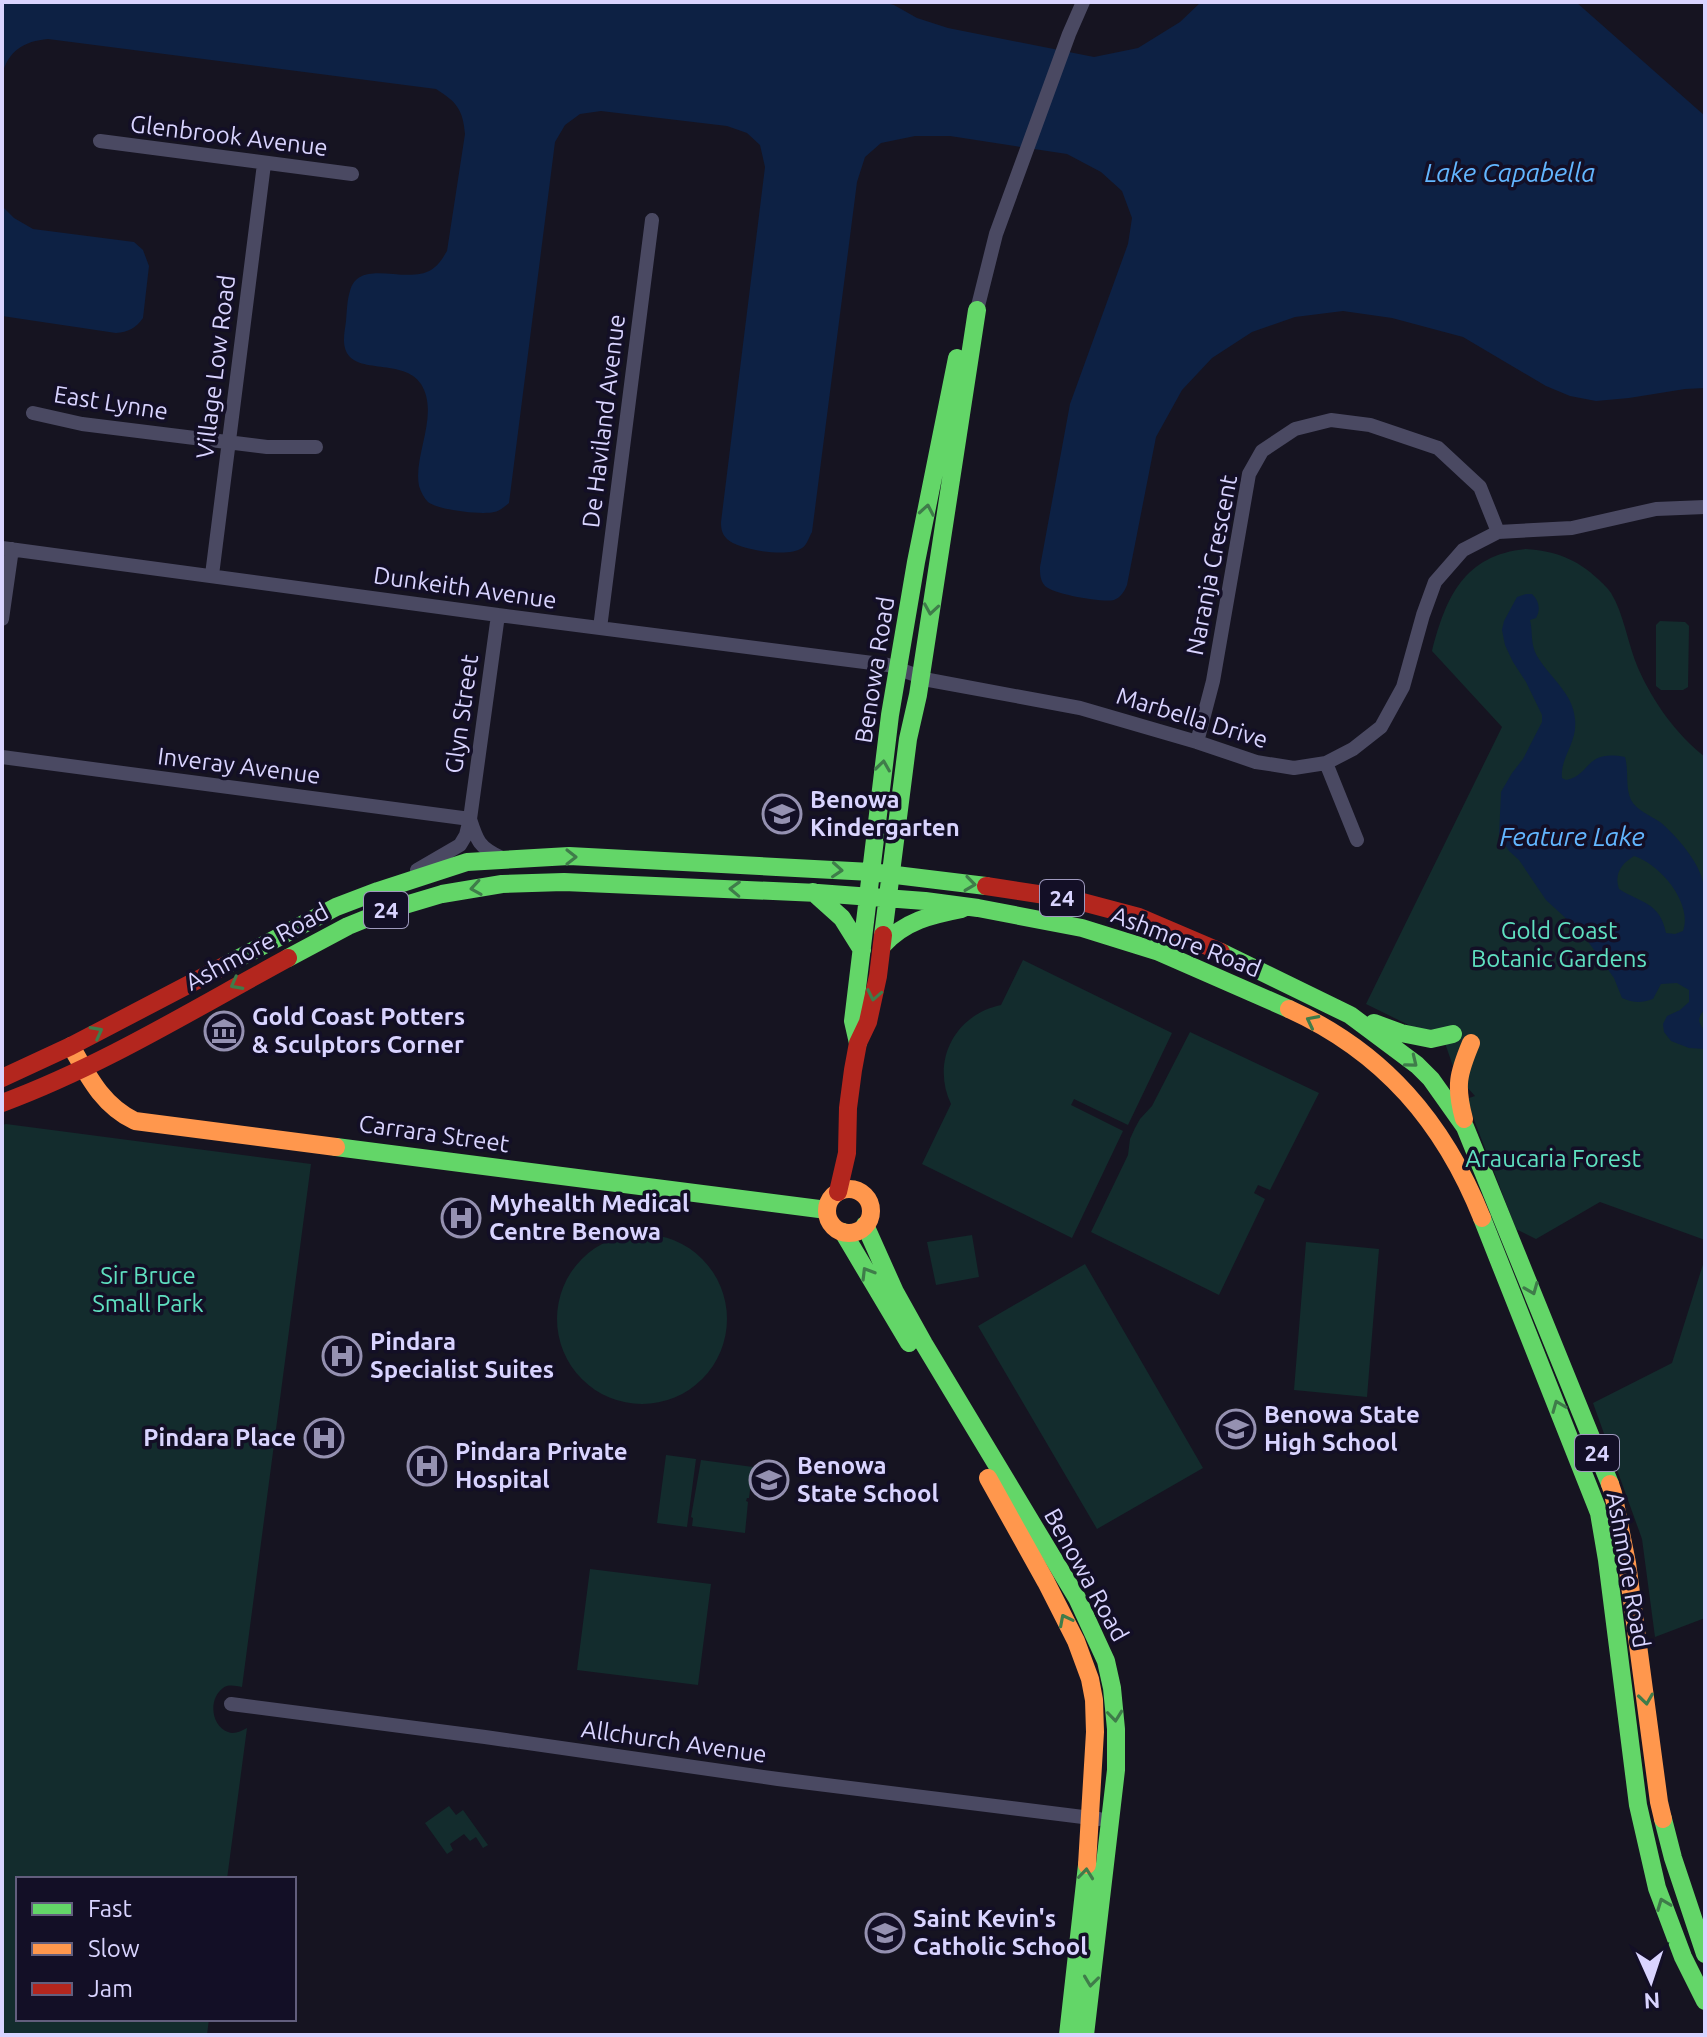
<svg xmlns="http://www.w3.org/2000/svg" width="1707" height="2037" viewBox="0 0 1707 2037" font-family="Ubuntu,sans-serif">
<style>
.green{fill:#132c2d}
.water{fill:#0d2144;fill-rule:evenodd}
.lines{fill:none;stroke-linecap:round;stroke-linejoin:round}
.street{stroke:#4a4962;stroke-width:14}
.fast{stroke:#63d668;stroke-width:18}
.slow{stroke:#ff974d;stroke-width:18}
.jam{stroke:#b3261e;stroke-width:18}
.oneway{stroke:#3f7c4a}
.labels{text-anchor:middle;stroke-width:7;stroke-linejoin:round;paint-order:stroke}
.shield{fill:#130f26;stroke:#9e99be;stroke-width:2}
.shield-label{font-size:22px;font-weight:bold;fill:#d9d4ff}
.street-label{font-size:24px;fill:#d9d4ff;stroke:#130f26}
.poi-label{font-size:24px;font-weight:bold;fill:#d9d4ff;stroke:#130f26;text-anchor:start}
.park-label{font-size:24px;fill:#5fe0c0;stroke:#130f26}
.water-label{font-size:26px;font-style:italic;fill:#62b6ff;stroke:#130f26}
</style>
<rect width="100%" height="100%" fill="#161421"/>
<path class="green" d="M1526 549C1555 551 1577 559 1598 579 1602 583 1608 588 1611 593 1624 614 1628 645 1638 668 1653 702 1676 734 1705 757V1240L1600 1202 1536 1239 1516 1229 1466 1099 1475 1096 1456 1075 1445 1043 1366 1004 1502 727 1432 651C1446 597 1464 555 1526 549Z
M1660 621 1685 622 1689 626 1688 687 1683 690H1661L1656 686V625Z
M1023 960 1172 1033 1128 1125 1074 1099 1071 1105 1123 1131 1072 1238 922 1164 951 1104C931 1062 954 1015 1001 1005Z
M1190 1032 1319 1093 1270 1190 1258 1185 1254 1193 1265 1199 1219 1295 1091 1232 1128 1155 1130 1139 1135 1128 1140 1119 1152 1106Z
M6 1124 311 1164 242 1687C236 1686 228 1684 223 1688 208 1699 211 1726 228 1732 234 1735 241 1731 247 1728L227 1879H18V2019H209L207 2035H2V1125Z
M557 1319a85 85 0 1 1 170 0a85 85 0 1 1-170 0Z
M972 1235 979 1277 936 1285 927 1242Z
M1306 1242 1379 1249 1367 1397 1294 1390Z
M1705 1258V1618L1655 1637 1642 1539 1593 1403 1672 1363Z
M1085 1264 1203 1468 1097 1529 978 1326Z
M666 1455 696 1459 687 1527 657 1523Z
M701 1460 753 1467 749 1498H747L746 1501 748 1502 745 1533 692 1526 693 1518 691 1517Z
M590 1569 711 1584 698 1685 577 1670Z
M449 1806 456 1815 463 1810 488 1845 483 1848 476 1837 470 1841 464 1834 450 1844 453 1850 447 1854 425 1823Z"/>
<path class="water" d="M2 2H882L894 5 917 18 948 28 1094 57 1138 48 1180 22 1201 2H1576L1705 116V388L1685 389 1629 398 1596 401 1570 396 1546 386 1463 337 1392 318 1343 311 1295 317 1252 332 1212 358 1182 390 1156 437 1127 585C1124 592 1121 597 1114 600 1103 603 1053 594 1045 586 1040 580 1040 574 1040 567L1070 404 1128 244 1132 218 1122 191 1101 172 1067 154 950 136H915L881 143 865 157 857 182 812 532C809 537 807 545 802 548 789 558 738 550 727 539 722 534 721 529 721 522L765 167 760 145 747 133 727 126 601 111 580 114 565 125 555 142 509 503C504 507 500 511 494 512 481 515 438 510 428 502 424 498 421 492 419 486 413 454 440 415 421 384 404 358 356 375 346 351 342 342 345 330 346 321 347 311 347 300 350 291 359 257 406 285 431 270 439 265 442 259 447 251L465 134C463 110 457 102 436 89L48 39C24 41 8 51 2 75Z
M2 206 14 218 33 229 134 242 143 250 149 266 143 318C136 328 128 332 116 333L2 316Z
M1526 594H1532C1539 601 1541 609 1536 618L1530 620C1533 632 1530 644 1537 656 1550 678 1573 693 1575 719 1578 742 1560 757 1562 778L1566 780C1592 775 1584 749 1625 757 1629 771 1625 787 1631 800 1636 810 1651 816 1660 822 1676 835 1699 862 1703 882 1705 888 1705 894 1705 900V1009C1693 1023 1703 1023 1705 1036 1706 1041 1705 1045 1705 1049L1689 1048 1671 1041 1664 1032 1663 1024 1667 1016 1680 1010 1689 1002V990L1677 983 1661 984 1653 999C1641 1003 1634 1003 1622 998L1614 978 1582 933 1546 900 1519 860 1509 851 1499 836 1501 792 1512 773 1523 759 1542 722V715L1526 682 1513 662 1505 645 1502 630 1504 621 1517 597ZM1634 856C1660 864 1693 903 1683 931L1675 934 1666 933C1660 902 1641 903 1619 889 1614 874 1621 864 1634 856Z"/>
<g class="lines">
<path class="street" d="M100 141 352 174
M977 310 996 234 1069 34 1083 2
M33 413 82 424 267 447H316
M2 548 498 615 888 665 929 680 1080 708 1197 742 1256 762 1294 768 1326 763 1353 749 1381 727 1403 687 1423 615 1435 582 1463 550 1498 532 1572 528 1656 509 1705 507
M212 575 264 164
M2 619 12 549
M600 628 652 220
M1197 742 1213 681 1249 474 1262 451 1295 429 1331 420 1370 425 1438 448 1480 487 1498 532
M2 757 470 819
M1326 763 1357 840
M470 819C477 841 479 847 500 857
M417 870 460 845 466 835 470 819 498 615
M231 1704 485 1737 778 1779 1099 1819"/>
<path class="fast" d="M813 892 842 918 862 950
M883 935 908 739 918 695 977 310
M883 945C905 921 931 915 962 909
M1221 952 1350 1015 1417 1065 1431 1079 1465 1127 1610 1484
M288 958 348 926 385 911 442 894 502 884 564 882 818 893 925 901 978 908 1082 928 1159 952 1289 1009
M226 965 336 907 378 891 467 862 569 856 871 872 986 886
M1374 1023 1401 1033 1431 1039 1453 1034
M858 1043 853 1021 890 715 916 562 957 358
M336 1147 827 1210
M1482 1218 1599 1513 1607 1560 1638 1805 1657 1888 1683 1957 1705 2001
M865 1225 895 1292 924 1344 1077 1598 1106 1661 1112 1688 1116 1729V1770L1085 2035
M843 1232 909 1343
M1663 1819 1673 1858 1705 1954
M1068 2035 1087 1865"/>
<path class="slow" d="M1289 1009C1384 1052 1444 1123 1482 1218
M71 1046C88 1076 102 1105 135 1121L336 1147
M1464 1119C1455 1086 1458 1074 1471 1043
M827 1211a22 22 0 1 1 44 0a22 22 0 1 1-44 0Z
M988 1478 1046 1582 1076 1641 1090 1679 1094 1700 1095 1732 1087 1865
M1610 1484 1613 1493 1627 1563 1659 1802 1663 1819"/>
<path class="jam" d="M986 886 1071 899 1139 917 1221 952
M2 1078 71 1046 226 965
M2 1103C102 1066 194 1009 288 958
M838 1192 847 1153 848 1108 853 1070 858 1043 868 1022 878 976 883 935"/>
</g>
<defs><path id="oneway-chevron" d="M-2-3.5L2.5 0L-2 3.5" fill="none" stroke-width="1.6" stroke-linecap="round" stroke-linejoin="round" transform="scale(2)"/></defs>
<g class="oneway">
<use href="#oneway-chevron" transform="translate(927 510) rotate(-80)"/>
<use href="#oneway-chevron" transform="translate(931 609) rotate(99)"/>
<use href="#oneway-chevron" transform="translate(883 766) rotate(-82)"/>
<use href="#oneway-chevron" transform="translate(571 857)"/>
<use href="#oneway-chevron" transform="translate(837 870) rotate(4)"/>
<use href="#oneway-chevron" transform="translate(970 884) rotate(8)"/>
<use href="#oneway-chevron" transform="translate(476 888) rotate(171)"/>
<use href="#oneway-chevron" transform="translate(735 889) rotate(-178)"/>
<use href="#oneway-chevron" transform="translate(236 984) rotate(152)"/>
<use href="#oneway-chevron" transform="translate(874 995) rotate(101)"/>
<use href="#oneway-chevron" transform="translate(1312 1021) rotate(-153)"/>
<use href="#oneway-chevron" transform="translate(97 1032) rotate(-28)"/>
<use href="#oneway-chevron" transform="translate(1412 1062) rotate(39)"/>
<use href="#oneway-chevron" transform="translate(867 1273) rotate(-121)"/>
<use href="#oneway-chevron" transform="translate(1532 1289) rotate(68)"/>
<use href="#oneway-chevron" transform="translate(1558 1406) rotate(-112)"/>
<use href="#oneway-chevron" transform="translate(1065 1620) rotate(-117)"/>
<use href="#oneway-chevron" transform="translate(1646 1699) rotate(82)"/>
<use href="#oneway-chevron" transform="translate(1115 1716) rotate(84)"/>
<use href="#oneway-chevron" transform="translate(1086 1874) rotate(-84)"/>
<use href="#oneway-chevron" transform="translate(1663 1904) rotate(-111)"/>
<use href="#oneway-chevron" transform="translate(1091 1981) rotate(97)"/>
</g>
<defs>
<g id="school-ring" transform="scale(2)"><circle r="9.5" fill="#130f26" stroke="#9591b1" stroke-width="1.5"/><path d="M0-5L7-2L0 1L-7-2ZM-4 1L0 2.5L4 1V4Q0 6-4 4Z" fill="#9591b1"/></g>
<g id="museum-ring" transform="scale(2)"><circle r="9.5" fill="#130f26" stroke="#9591b1" stroke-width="1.5"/><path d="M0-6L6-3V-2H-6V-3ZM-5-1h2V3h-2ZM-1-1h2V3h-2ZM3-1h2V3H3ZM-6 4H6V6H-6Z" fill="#9591b1"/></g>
<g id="hospital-ring" transform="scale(2)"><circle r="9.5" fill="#130f26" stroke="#9591b1" stroke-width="1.5"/><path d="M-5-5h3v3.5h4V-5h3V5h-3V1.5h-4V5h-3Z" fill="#9591b1"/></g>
</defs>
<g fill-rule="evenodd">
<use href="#school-ring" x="782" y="814"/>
<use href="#museum-ring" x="224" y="1031"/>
<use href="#hospital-ring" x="461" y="1218"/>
<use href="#hospital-ring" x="342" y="1356"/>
<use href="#school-ring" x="1236" y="1429"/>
<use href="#hospital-ring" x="324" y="1438"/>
<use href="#hospital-ring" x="427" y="1466"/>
<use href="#school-ring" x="769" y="1480"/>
<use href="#school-ring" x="885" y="1933"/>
</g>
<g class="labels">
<g class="shield">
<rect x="1040" y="880" width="44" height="36" rx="6"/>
<rect x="364" y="892" width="44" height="36" rx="6"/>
<rect x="1575" y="1435" width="44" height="36" rx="6"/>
</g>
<g class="shield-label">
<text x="1062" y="906">24</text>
<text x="386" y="918">24</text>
<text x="1597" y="1461">24</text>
</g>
<g class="street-label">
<text transform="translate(229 136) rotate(7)" y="8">Glenbrook Avenue</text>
<text transform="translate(216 367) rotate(-83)" y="8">Village Low Road</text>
<text transform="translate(111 403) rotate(9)" y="8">East Lynne</text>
<text transform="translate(604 421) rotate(-83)" y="8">De Haviland Avenue</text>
<text transform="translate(1212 565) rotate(-79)" y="8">Naranja Crescent</text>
<text transform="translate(465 588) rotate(8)" y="8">Dunkeith Avenue</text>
<text transform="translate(875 670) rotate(-81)" y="8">Benowa Road</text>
<text transform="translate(462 714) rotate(-82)" y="8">Glyn Street</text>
<text transform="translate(1192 718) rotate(17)" y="8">Marbella Drive</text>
<text transform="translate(239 766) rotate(7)" y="8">Inveray Avenue</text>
<text transform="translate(1186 942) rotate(21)" y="8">Ashmore Road</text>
<text transform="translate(257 947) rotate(-28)" y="8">Ashmore Road</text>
<text transform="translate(434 1134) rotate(8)" y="8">Carrara Street</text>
<text transform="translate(1628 1570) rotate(80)" y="8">Ashmore Road</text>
<text transform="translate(1086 1575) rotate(61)" y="8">Benowa Road</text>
<text transform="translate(674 1742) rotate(8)" y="8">Allchurch Avenue</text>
</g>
<g class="poi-label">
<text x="810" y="808">Benowa<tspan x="810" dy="28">Kindergarten</tspan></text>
<text x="252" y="1025">Gold Coast Potters<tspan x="252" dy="28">&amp; Sculptors Corner</tspan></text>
<text x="489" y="1212">Myhealth Medical<tspan x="489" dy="28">Centre Benowa</tspan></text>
<text x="370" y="1350">Pindara<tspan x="370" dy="28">Specialist Suites</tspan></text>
<text x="1264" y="1423">Benowa State<tspan x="1264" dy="28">High School</tspan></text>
<text x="296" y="1446" text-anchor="end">Pindara Place</text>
<text x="455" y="1460">Pindara Private<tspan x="455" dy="28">Hospital</tspan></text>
<text x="797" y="1474">Benowa<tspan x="797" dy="28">State School</tspan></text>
<text x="913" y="1927">Saint Kevin's<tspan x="913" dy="28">Catholic School</tspan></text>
</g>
<g class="park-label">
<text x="1559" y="939">Gold Coast<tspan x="1559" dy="28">Botanic Gardens</tspan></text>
<text x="1553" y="1167">Araucaria Forest</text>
<text x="148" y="1284">Sir Bruce<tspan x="148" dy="28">Small Park</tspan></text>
</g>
<g class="water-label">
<text x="1510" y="182">Lake Capabella</text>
<text x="1572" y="846">Feature Lake</text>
</g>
</g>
<rect width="1707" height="2037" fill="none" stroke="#d9d4ff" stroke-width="8"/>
<rect x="16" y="1877" width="280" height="144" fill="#130f26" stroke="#625e7d" stroke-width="2"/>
<rect x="32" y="1903" width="40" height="12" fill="#63d668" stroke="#625e7d" stroke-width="2"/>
<text x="88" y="1917" font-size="24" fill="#d9d4ff">Fast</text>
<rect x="32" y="1943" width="40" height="12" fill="#ff974d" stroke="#625e7d" stroke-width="2"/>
<text x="88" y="1957" font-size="24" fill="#d9d4ff">Slow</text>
<rect x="32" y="1983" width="40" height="12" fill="#b3261e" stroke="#625e7d" stroke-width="2"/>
<text x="88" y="1997" font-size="24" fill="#d9d4ff">Jam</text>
<g transform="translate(1651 1981) rotate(177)" stroke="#130f26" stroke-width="6" paint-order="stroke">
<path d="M0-6L14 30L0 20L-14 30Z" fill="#d9d4ff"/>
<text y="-12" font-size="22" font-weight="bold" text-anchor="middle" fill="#d9d4ff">N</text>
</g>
</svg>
